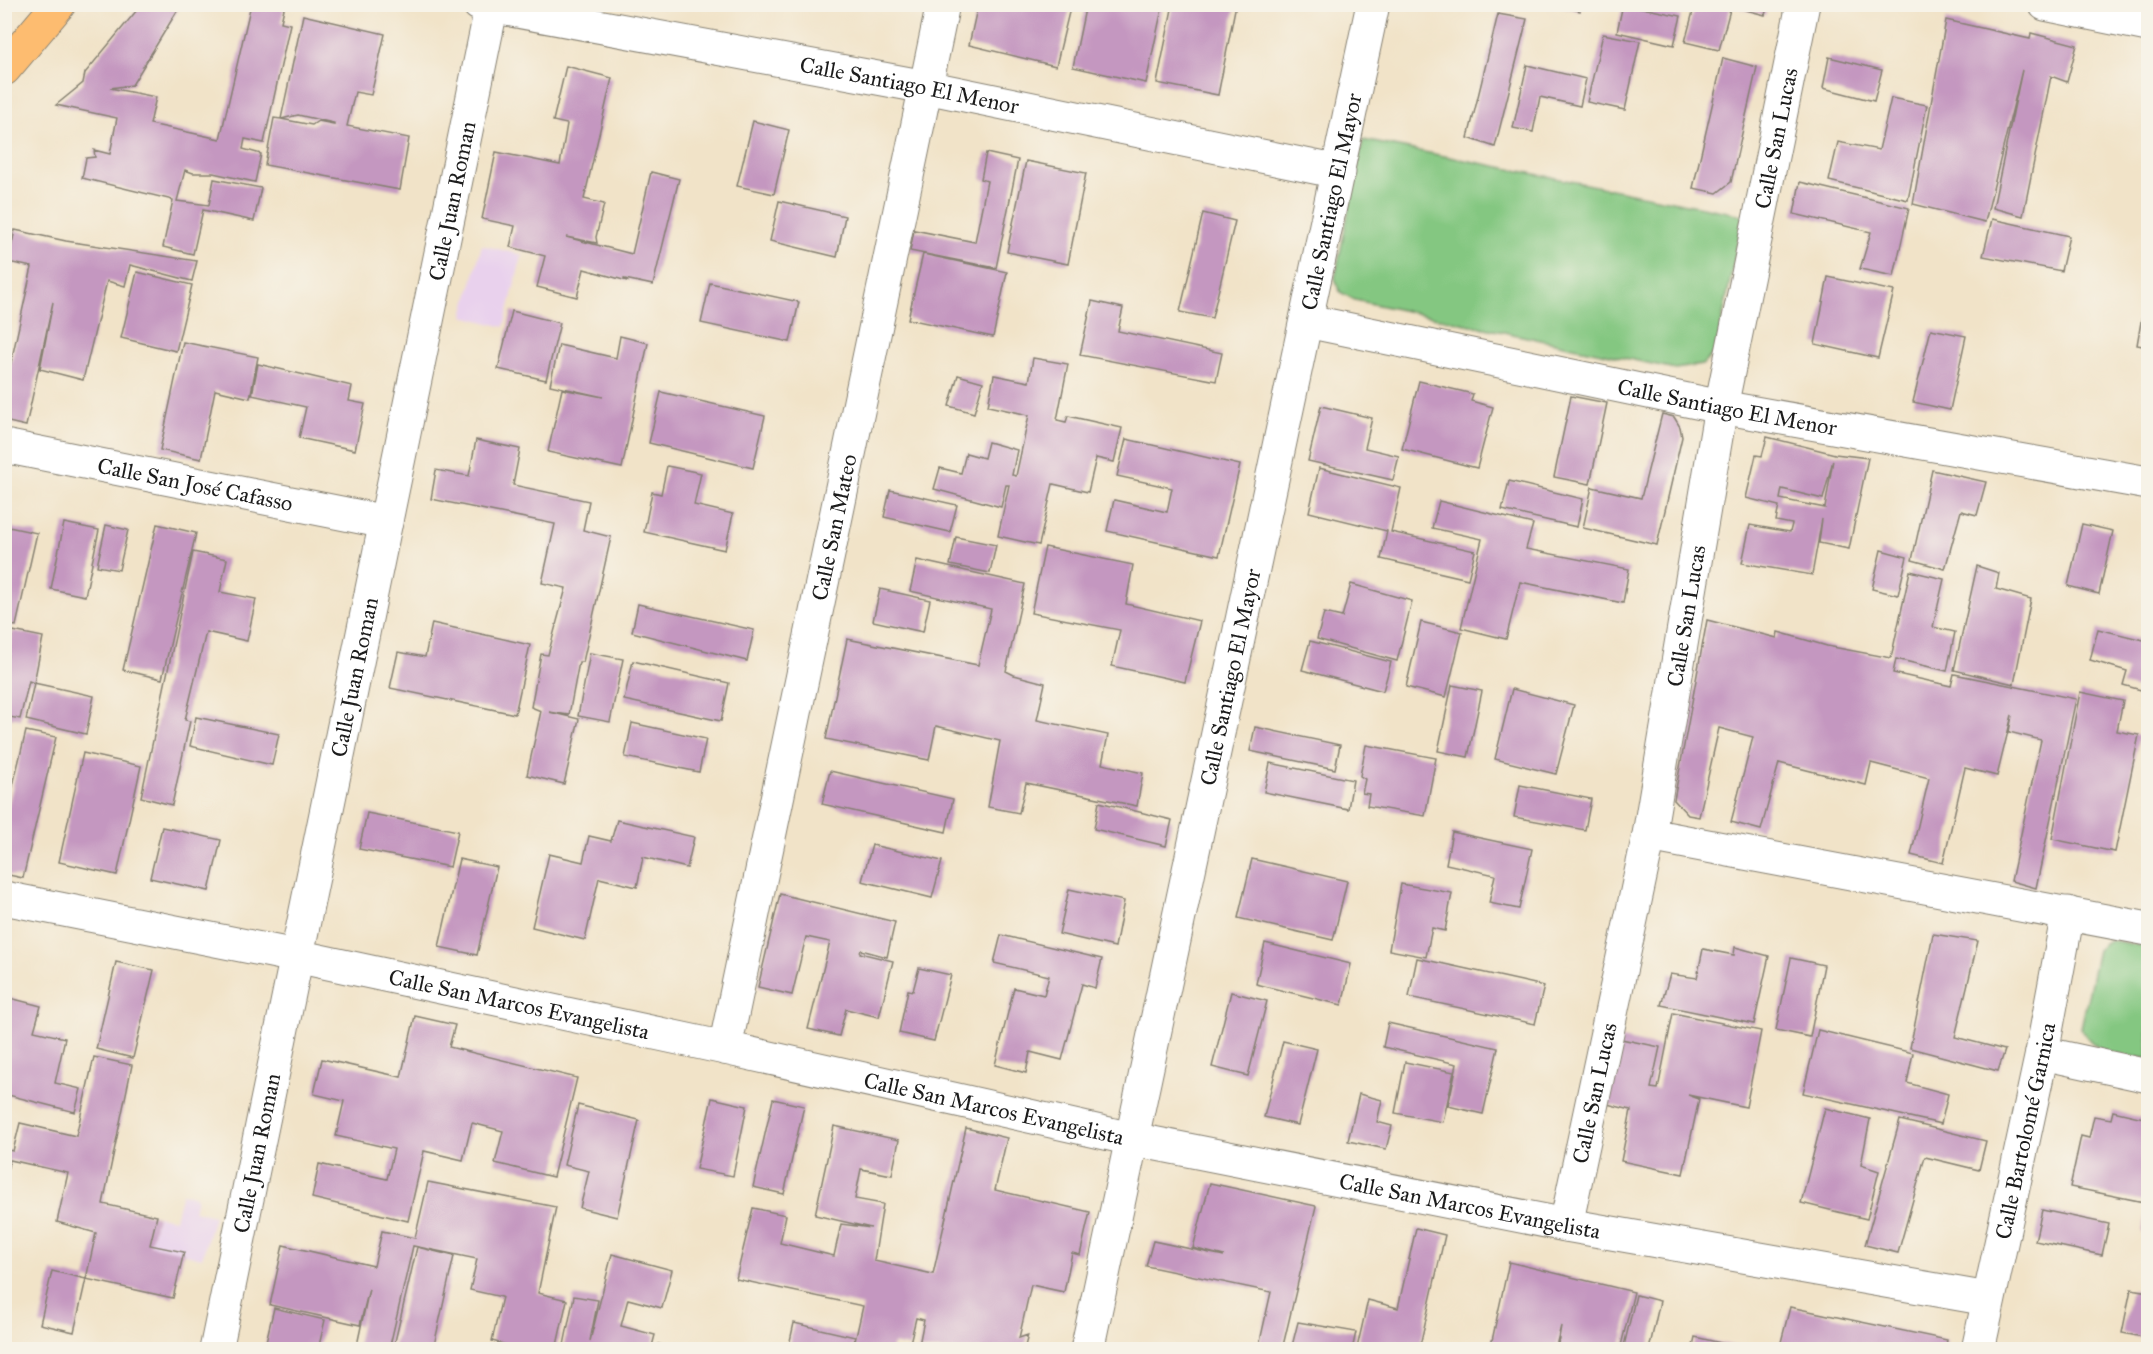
<svg xmlns="http://www.w3.org/2000/svg" width="2153" height="1354" viewBox="0 0 2153 1354" font-family="'IM FELL Great Primer',serif">
<style>
.built{fill:#e9d1ed}
.green{fill:#84c781;stroke:#50724e;stroke-width:1.5}
.building{fill:#c497c0;fill-rule:evenodd}
.lines{fill:none;stroke-linecap:round;stroke-linejoin:round}
.minor-casing{stroke:#868072;stroke-width:35}
.major-casing{stroke:#868072;stroke-width:35}
.minor{stroke:#fff;stroke-width:33}
.major{stroke:#fdbc70;stroke-width:33}
.labels{text-anchor:middle;stroke-width:6;stroke-linejoin:round;paint-order:stroke}
.street-label{font-size:22px;fill:#1c1c1c;stroke:#f7f3e8}
</style>
<rect width="100%" height="100%" fill="#f7f3e8"/>
<filter id="ink" filterUnits="userSpaceOnUse"><feTurbulence type="fractalNoise" baseFrequency=".0167" numOctaves="2"/><feDisplacementMap in="SourceGraphic" scale="12" xChannelSelector="R" yChannelSelector="G"/><feConvolveMatrix kernelMatrix="1 2 1 2 8 2 1 2 1" color-interpolation-filters="sRGB"/></filter>
<filter id="wash" filterUnits="userSpaceOnUse"><feTurbulence type="fractalNoise" baseFrequency=".008" numOctaves="4" result="noise"/><feDisplacementMap in="SourceGraphic" scale="24" xChannelSelector="R" yChannelSelector="G"/><feGaussianBlur stdDeviation="1.35" result="paint"/><feColorMatrix in="noise" values="0 0 0 0 0 0 0 0 0 0 0 0 0 0 0 0 0 1.4 0 .05"/><feComposite in="paint" operator="in"/></filter>
<g filter="url(#wash)">
<rect width="100%" height="100%" fill="#f1e3c8"/>
<path class="built" d="M482 245 522 255 504 327 463 316Z
M182 1193 197 1197 194 1211 214 1216 202 1258 150 1245 157 1216 175 1219Z"/>
<path class="green" d="M1363 140 1743 215 1716 351 1702 365 1675 369 1355 300 1340 292 1335 278Z
M2110 940 2148 947V1059C2121 1054 2095 1056 2081 1028L2098 950 2104 943Z"/>
<g id="blocks">
<path class="building" d="M142 4H176L179 8 132 85 110 88 156 97 150 124 220 139 251 4H285L281 22 290 24 264 143 245 139 243 149 261 154 255 182 213 173H193L185 170 177 201 209 205 214 179 261 188 254 221 203 210 193 254 163 247 173 200 82 178 86 158 95 157 94 150 110 154 117 118 56 105 83 83 85 73Z
M978 4H1071L1056 66 969 45Z
M1086 4H1163L1146 83 1073 67Z
M1173 4H1236L1218 95 1157 83Z
M1554 4H1581L1580 11Z
M1623 4 1681 16 1674 45 1617 32Z
M1695 4H1768L1765 15 1731 6 1719 50 1685 42Z
M1498 14 1527 19 1495 147 1468 138Z
M303 15 385 34 371 95 355 92 347 126 409 138 400 190 265 165 274 118 281 119ZM298 115 334 123V124L318 121 312 125 281 119Z
M1946 20 2030 39 2031 33 2077 45 2067 82 2051 76 2023 216 1993 208 2022 70 1985 222 1913 204Z
M1603 34 1640 41 1625 110 1587 102Z
M1829 57 1882 70 1874 101 1823 88Z
M1723 58 1757 67 1731 182 1717 193 1693 188Z
M1527 65 1586 79 1580 106 1540 97 1533 132 1513 128Z
M566 66 612 78 584 199 604 204 596 237 597 243 566 237 632 254 651 172 679 179 653 285 625 279 627 281 584 269 577 297 537 287 545 256 510 247 515 226 482 219 496 152 560 165 567 124 553 121Z
M1891 98 1927 105 1908 200 1829 181 1838 142 1879 150Z
M753 121 789 130 774 194 737 186Z
M986 153 1018 160 996 268 910 251 914 230 975 242 987 181 981 179Z
M1026 161 1086 173 1068 264 1007 252Z
M1800 182 1909 208 1894 276 1860 269 1871 232 1794 214Z
M779 201 845 216 837 257 770 241Z
M1203 213 1235 221 1212 318 1180 312Z
M1992 219 2069 236 2061 271 1983 256Z
M4 220 9 221 5 237H4Z
M15 230 66 241 197 261 192 281 130 265 125 286 107 281 83 380 40 369 53 302 26 426 4 421V394L32 267 8 262Z
M923 254 1007 272 993 337 908 319Z
M137 272 192 285 176 351 121 338Z
M1828 277 1894 291 1878 358 1815 344Z
M710 283 799 302 790 342 701 323Z
M2147 287H2148V347L2137 345Z
M1092 301 1123 308 1118 331 1222 353 1216 381 1080 355Z
M512 311 560 323 546 380 498 369Z
M1931 329 1966 336 1950 410 1913 402Z
M620 336 648 343 622 468 548 452 562 389 603 397 550 385 559 345 616 358Z
M183 342 258 357 250 398 215 390 201 459 160 450Z
M1033 358 1068 364 1057 420 1066 422 1068 416 1122 428 1114 462 1096 458 1088 492 1053 484 1039 545 998 536 1009 485H1006L1001 507 934 489 940 468 961 473 966 453 984 458 988 442 1017 450 1012 475 1016 476 1029 415 988 406 994 375 1029 382Z
M258 364 352 386 349 401 365 404 355 450 299 438 306 407 252 395Z
M958 375 983 382 974 413 949 406Z
M1419 381 1473 394 1471 401 1493 407 1477 468 1402 449Z
M661 392 765 416 753 468 649 443Z
M1571 396 1607 403 1590 484 1554 477Z
M1321 406 1372 418 1365 448 1399 456 1393 480 1308 461Z
M1662 414 1674 417 1680 427 1682 437 1657 545 1583 528 1592 487 1641 498Z
M1767 437 1835 454 1868 458 1849 549 1819 543 1822 519 1812 575 1742 563 1750 525 1790 532 1792 524 1776 521 1779 506 1746 498 1756 455 1762 456ZM1833 460 1825 508 1780 499 1782 489 1823 499Z
M1126 439 1240 465 1219 556 1107 531 1114 500 1167 512 1172 488 1117 476Z
M476 440 520 449 513 485 589 501 583 530 611 537 583 662H579L569 715 549 712 579 719 564 784 527 775 541 711 531 707 541 654 548 655 566 588 542 583 555 524 431 499 436 470 469 476Z
M667 466 701 473 694 505 733 514 725 550 644 532 652 492 661 494Z
M1319 468 1401 488 1391 532 1475 551 1468 579 1381 559 1387 531 1309 512Z
M1932 470 1986 482 1977 515 1961 511 1945 569 1912 560Z
M1509 481 1583 499 1577 527 1502 510Z
M890 490 957 505 950 532 884 517Z
M1439 501 1533 524 1526 549 1629 569 1623 603 1520 582 1506 639 1461 628 1482 539 1432 528Z
M64 523 99 530 85 596 51 589Z
M157 524 196 533 162 679 123 670Z
M2082 524 2113 531 2099 594 2068 586Z
M106 525 128 530 119 570 97 566Z
M4 526 37 533 16 626 4 624Z
M956 537 996 545 990 573 950 565Z
M1045 547 1133 565 1126 604 1200 621 1185 682 1112 666 1120 630 1031 613Z
M1881 550 1907 557 1898 595 1872 589Z
M193 552 227 559 220 592 256 599 247 641 206 632 185 720 190 721 172 805 141 797Z
M917 560 1025 584 1006 671 1014 675 1045 683 1037 720 1108 735 1102 764 1143 773 1137 806 1026 783 1019 813 988 807 1000 741 936 726 929 760 826 739 847 639 978 665 991 609 910 591Z
M1977 566 1999 573 1996 589 2031 599 2014 684 1954 670Z
M1910 571 1944 579 1933 627 1955 632 1947 671 1896 659 1893 673 1951 686 1954 674 2076 699 2036 888 2011 881 2041 740 2009 732 2012 715 1997 776 1965 768 1943 863 1911 855 1929 778 1871 763 1866 785 1779 763 1761 830 1731 822 1753 737 1719 728 1699 817 1688 815 1674 800 1707 620 1777 638 1778 632 1827 646 1891 658Z
M1351 584 1412 601 1397 661 1317 639 1324 613 1342 617Z
M880 589 930 600 923 632 873 621Z
M638 604 754 630 747 661 632 632Z
M1421 622 1462 632 1446 697 1406 687Z
M432 623 530 645 515 714 390 688 398 652 425 657Z
M2098 629 2148 641V692L2123 685 2127 671 2090 660Z
M13 631 43 637 34 683 29 681 20 719 4 716V671Z
M4 633 9 634 5 649 4 648Z
M1310 641 1391 662 1383 691 1302 670Z
M590 653 623 659 610 722 578 716Z
M633 661 729 683 721 721 624 700Z
M34 683 94 696 86 734 26 720Z
M1452 685 1482 691 1468 757 1438 751Z
M1512 689 1574 705 1556 774 1495 759Z
M2080 692 2123 701 2117 731 2139 735 2115 852 2052 839Z
M196 717 279 734 272 765 190 746Z
M632 723 706 739 699 772 625 757Z
M1255 727 1340 745 1335 769 1250 751Z
M26 731 56 737 23 878 4 874V823Z
M1366 745 1436 758 1425 816 1367 806 1369 794 1362 793 1365 779 1360 776Z
M83 753 141 766 117 875 59 862Z
M1270 763 1353 780 1348 809 1264 792Z
M830 771 953 799 946 832 822 804Z
M1520 785 1591 799 1585 830 1514 817Z
M1099 802 1172 820 1166 846 1094 829Z
M367 813 458 831 450 867 359 849Z
M617 820 694 837 687 868 643 857 637 887 599 878 585 940 532 927 549 854 583 862 589 836 611 841Z
M162 827 221 840 209 891 150 878Z
M1452 832 1532 849 1519 909 1489 903 1495 875 1446 864Z
M872 845 942 861 932 898 862 881Z
M459 859 497 867 477 955 439 947Z
M1252 859 1347 881 1333 940 1238 918Z
M1401 884 1452 893 1445 931 1432 928 1426 957 1389 950Z
M1069 889 1124 901 1115 947 1059 934Z
M780 894 895 922 887 957 861 950 860 953 893 961 879 1017 846 1009 839 1036 808 1029 830 942 806 937 792 995 758 987Z
M1933 934 1978 941 1955 1037 2005 1050 1998 1071 1910 1048Z
M1001 935 1102 959 1095 988 1082 984 1062 1060 1030 1052 1026 1073 995 1065 1014 988 1044 995 1049 976 994 963Z
M1265 943 1351 964 1342 1005 1256 984Z
M1735 947 1769 956 1754 1024 1661 1005 1670 974 1697 978 1703 949 1734 955Z
M1417 958 1544 986 1535 1024 1409 997Z
M1791 958 1824 965 1810 1037 1776 1030Z
M116 962 154 970 133 1058 96 1049Z
M919 968 951 975 934 1041 899 1033 908 990 913 991Z
M1231 992 1267 1001 1248 1076 1212 1067Z
M10 998 41 1006 34 1031 65 1038 55 1083 81 1089 75 1112 4 1094V1050L9 1032 4 1028V1021Z
M1673 1013 1761 1031 1746 1107 1688 1095 1699 1099 1683 1174 1621 1161 1631 1110 1607 1104 1621 1039 1660 1047 1651 1088 1658 1089Z
M415 1016 455 1025 449 1047 577 1078 553 1177 495 1163 503 1131 472 1123 463 1160 424 1151 408 1221 312 1198 319 1164 387 1179 394 1149 336 1136 344 1101 314 1094 322 1059 401 1077Z
M1388 1023 1498 1048 1483 1114 1448 1106 1457 1064 1383 1047Z
M1818 1030 1913 1053 1907 1083 1948 1094 1941 1124 1803 1093Z
M1283 1041 1317 1049 1298 1125 1264 1117Z
M94 1057 132 1065 103 1204 157 1216 150 1245 184 1252 173 1298 86 1279 96 1233 57 1222 68 1173 10 1160 4 1180V1149L13 1151 20 1123 76 1136Z
M1405 1062 1454 1072 1443 1122 1395 1113Z
M1359 1094 1382 1100 1377 1122 1392 1126 1386 1149 1348 1141Z
M712 1098 747 1106 733 1176 696 1169Z
M773 1099 804 1106 784 1194 753 1187Z
M578 1105 639 1120 617 1217 580 1208 589 1171 564 1165Z
M1825 1108 1870 1119 1861 1165 1879 1171 1867 1219 1801 1203Z
M2113 1111 2148 1119V1178L2144 1202 2070 1187 2081 1136 2089 1138 2094 1116 2111 1119Z
M1900 1120 1986 1141 1979 1170 1925 1157 1898 1253 1865 1245Z
M834 1126 899 1140 892 1175 861 1169 855 1199 883 1204 874 1261 933 1274 966 1128 1007 1138 995 1190 1090 1212 1080 1255 1072 1253 1064 1292 1031 1285 1019 1338 1028 1335 1024 1350H918L924 1320 916 1318 909 1347 893 1344 891 1350H853L863 1306 736 1279 753 1208 786 1215 780 1243 834 1256 841 1224 871 1228 815 1215Z
M428 1182 556 1207 538 1293 567 1300 556 1350H525L492 1341 502 1297 470 1290 477 1259 413 1246 389 1350H356L369 1289 360 1325 270 1305 283 1245 374 1266 382 1231 415 1238Z
M1210 1183 1316 1206 1282 1350H1258L1271 1292 1146 1266 1153 1241 1224 1256 1193 1248Z
M2147 1203H2148V1234L2142 1233Z
M2042 1210 2109 1224 2102 1255 2035 1241Z
M1416 1228 1445 1235 1419 1350 1357 1348 1368 1300 1398 1308Z
M417 1247 454 1256 433 1350H393Z
M612 1254 672 1270 662 1308 628 1299 621 1326 655 1335 651 1350H563L574 1296 598 1300 590 1341Z
M1509 1262 1634 1292 1620 1350H1557L1561 1326 1555 1350H1490Z
M52 1271 86 1279 74 1332 40 1324Z
M2131 1289 2148 1292V1338L2122 1333Z
M1636 1295 1660 1301 1649 1350H1623Z
M1790 1307 1947 1340 1945 1350H1779Z
M274 1308 325 1320 318 1350H264Z
M1298 1322 1356 1332 1352 1350H1291Z
M794 1323 855 1337 852 1350H788Z
M1695 1337 1747 1349V1350H1692Z
M658 1344 678 1348V1350H656Z
M2040 1345 2054 1349 2053 1350H2039Z"/>
</g>
</g>
<g filter="url(#ink)">
<use href="#blocks" fill-opacity="0" stroke="#868072" stroke-width="1.5"/>
<g class="lines">
<g class="minor-casing">
<g id="minor">
<path id="s1" d="M479 4 926 87 1339 172"/>
<path d="M2045 4 2148 25"/>
<path id="s2" d="M1307 321 1721 407 2148 483"/>
<path id="s3" d="M4 446 386 522"/>
<path d="M1649 835 2148 929"/>
<path id="s4" d="M4 898 296 956 725 1048 1132 1139 1566 1225 1988 1299"/>
<path id="s5" d="M725 1048 943 4"/>
<path d="M2042 1053 2148 1076"/>
<path id="s6" d="M1566 1225 1649 835 1721 407 1803 4"/>
<path id="s7" d="M216 1350 492 4"/>
<path id="s8" d="M1087 1350 1373 4"/>
<path id="s9" d="M1978 1350 2042 1053 2068 913"/>
</g>
</g>
<g class="major-casing">
<path id="major" d="M4 69 59 4"/>
</g>
<use href="#minor" class="minor"/>
<use href="#major" class="major"/>
</g>
</g>
<g class="labels">
<g class="street-label">
<text dy="8" stroke="none"><textPath href="#s1" startOffset="438">Calle Santiago El Menor</textPath></text>
<text dy="8" stroke="none"><textPath href="#s6" startOffset="1107">Calle San Lucas</textPath></text>
<text dy="8" stroke="none"><textPath href="#s7" startOffset="1173">Calle Juan Roman</textPath></text>
<text dy="8" stroke="none"><textPath href="#s8" startOffset="1174">Calle Santiago El Mayor</textPath></text>
<text dy="8" stroke="none"><textPath href="#s2" startOffset="429">Calle Santiago El Menor</textPath></text>
<text dy="8" stroke="none"><textPath href="#s3" startOffset="195">Calle San José Cafasso</textPath></text>
<text dy="8" stroke="none"><textPath href="#s5" startOffset="532">Calle San Mateo</textPath></text>
<text dy="8" stroke="none"><textPath href="#s6" startOffset="621">Calle San Lucas</textPath></text>
<text dy="8" stroke="none"><textPath href="#s7" startOffset="687">Calle Juan Roman</textPath></text>
<text dy="8" stroke="none"><textPath href="#s8" startOffset="688">Calle Santiago El Mayor</textPath></text>
<text dy="8" stroke="none"><textPath href="#s4" startOffset="526">Calle San Marcos Evangelista</textPath></text>
<text dy="8" stroke="none"><textPath href="#s6" startOffset="135">Calle San Lucas</textPath></text>
<text dy="8" stroke="none"><textPath href="#s4" startOffset="1012">Calle San Marcos Evangelista</textPath></text>
<text dy="8" stroke="none"><textPath href="#s9" startOffset="224">Calle Bartolomé Garnica</textPath></text>
<text dy="8" stroke="none"><textPath href="#s7" startOffset="201">Calle Juan Roman</textPath></text>
<text dy="8" stroke="none"><textPath href="#s4" startOffset="1498">Calle San Marcos Evangelista</textPath></text>
</g>
</g>
<rect width="2153" height="1354" fill="none" stroke="#f7f3e8" stroke-width="24"/>
</svg>
